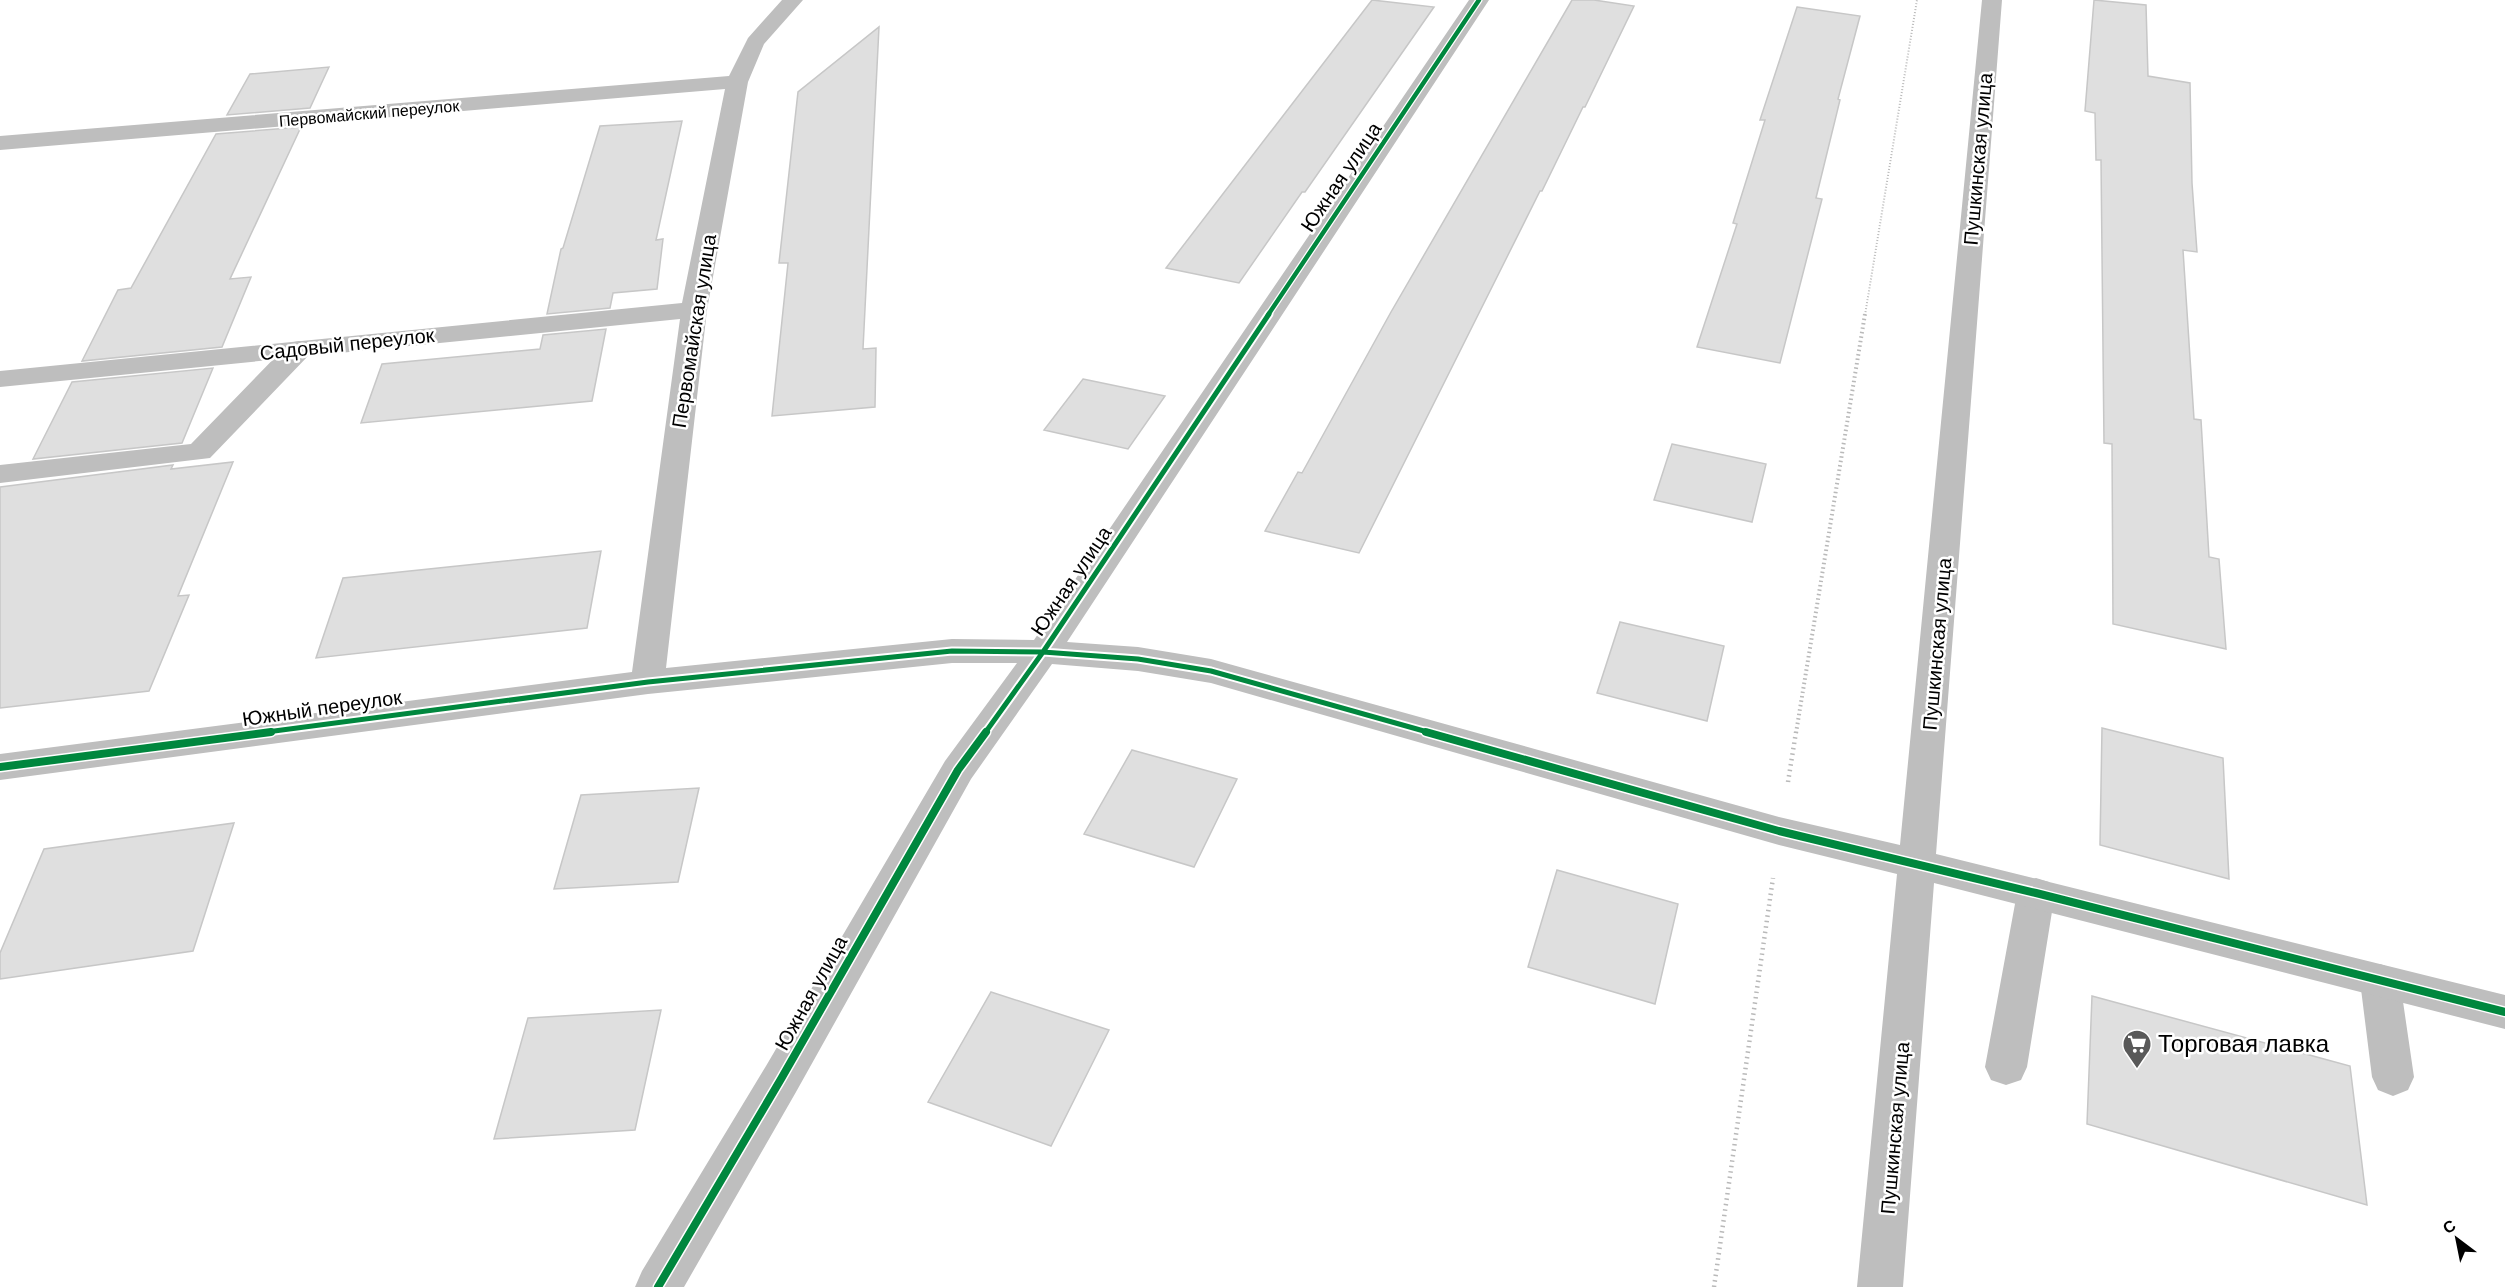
<svg xmlns="http://www.w3.org/2000/svg" width="2505" height="1287" viewBox="0 0 2505 1287" font-family="Helvetica,sans-serif">
<style>
.building{fill:#dfdfdf;stroke:#c7c7c7;stroke-width:1.5}
.lines{fill:none;stroke-linecap:round;stroke-linejoin:round}
.path-far2{stroke:#b9b9b9;stroke-width:2;stroke-dasharray:1 2;stroke-linecap:butt}
.path-far1{stroke:#b9b9b9;stroke-width:4;stroke-dasharray:1.5 3;stroke-linecap:butt}
.path{stroke:#b9b9b9;stroke-width:4.5;stroke-dasharray:1.5 4;stroke-linecap:butt}
.lane{fill:#bebebe;fill-rule:evenodd}
.street{fill:#bebebe;fill-rule:evenodd}
.cycleway-far2-casing{stroke:#fff;stroke-width:7}
.cycleway-far1-casing{stroke:#fff;stroke-width:9}
.cycleway-casing{stroke:#fff;stroke-width:11}
.cycleway-far2{stroke:#00873e;stroke-width:4.5}
.cycleway-far1{stroke:#00873e;stroke-width:5}
.cycleway{stroke:#00873e;stroke-width:8}
.labels{text-anchor:middle;stroke-width:5;stroke-linejoin:round;paint-order:stroke}
.far-street-label{font-size:16px;fill:#000;stroke:#fff}
.street-label{font-size:20px;fill:#000;stroke:#fff}
.near-poi-label{font-size:24px;fill:#000;stroke:#fff;text-anchor:start}
</style>
<rect width="100%" height="100%" fill="#fff"/>
<path class="building" d="M1372 0 1434 7 1305 192H1302L1239 283 1166 268Z
M1572 0H1594L1634 6 1585 107H1583L1542 191H1540L1359 553 1265 531 1298 472 1302 473 1391 312Z
M2094 0 2146 5 2148 76 2190 83 2192 183 2197 252 2183 250 2194 419 2201 420 2209 557 2219 559 2226 649 2113 624 2112 444 2104 443 2101 160H2096L2095 113 2085 111Z
M1797 7 1860 16 1838 99 1840 100 1816 198 1822 199 1780 363 1697 347 1737 224 1733 223 1765 120H1760Z
M879 27 863 349 876 348 875 407 772 416 788 263H779L798 92Z
M329 67 310 108 227 115 250 74Z
M682 121 656 240 663 239 657 289 613 293 610 308 547 314 561 249 563 248 600 126Z
M301 127 230 279 251 277 222 347 82 361 118 290 131 288 216 134Z
M606 329 592 401 361 423 382 364 540 349 543 335Z
M213 368 182 443 33 459 72 382Z
M1083 379 1165 396 1128 449 1044 430Z
M1672 444 1766 464 1752 522 1654 500Z
M233 462 178 596 189 595 149 691 0 708V487L173 465 171 469Z
M601 551 587 628 316 658 343 578Z
M1620 622 1724 646 1707 721 1597 693Z
M2102 728 2223 758 2229 879 2100 845Z
M1132 750 1237 779 1194 867 1084 834Z
M699 788 678 882 554 889 581 795Z
M234 823 193 951 0 979V953L44 849Z
M1557 870 1678 904 1655 1004 1528 967Z
M991 992 1109 1030 1051 1146 928 1102Z
M2092 996 2350 1066 2367 1205 2087 1124Z
M661 1010 635 1130 494 1139 528 1018Z"/>
<g class="lines">
<path class="path-far2" d="M1865 315 1917 0"/>
<path class="path-far1" d="M1796 733 1865 314"/>
<path class="path" d="M1788 782 1796 732
M1714 1287 1773 878"/>
<path class="lane" d="M299 341 309 343 312 349 309 355 210 458 0 483V465L191 444 289 343Z
M2036 878 2049 882 2055 893 2027 1067 2021 1080 2006 1085 1991 1080 1985 1067 2017 893 2023 882Z
M2380 964 2394 969 2400 981 2414 1077 2408 1090 2393 1096 2378 1090 2372 1077 2360 981 2366 969Z"/>
<path class="street" d="M782 0H803L764 44 748 82 707 310 666 668 952 639 1034 640 1469 0H1489L1067 642 1138 647 1211 659 1779 817 1900 845 1982 0H2002L1936 854 2505 995V1029L1934 883 1903 1287H1857L1897 874 1779 845 1211 683 1138 671 1052 664 971 779 796 1092 684 1287H635L642 1271 766 1066 945 761 1017 663H952L648 694 0 780V754L632 672 680 319 0 387V371L682 303 725 89 0 150V136L729 76 748 38Z"/>
<g class="cycleway-far2-casing">
<path id="cycleway-far2" d="M1268 315 1479 0"/>
</g>
<g class="cycleway-far1-casing">
<path id="cycleway-far1" d="M259 733 648 682 952 651 1043 652 1138 659 1211 671 1431 733
M985 733 1043 652 1269 314"/>
</g>
<g class="cycleway-casing">
<path id="cycleway" d="M1426 732 1779 831 2036 893 2505 1012
M0 767 271 732
M658 1287 781 1079 958 770 986 732"/>
</g>
<use href="#cycleway-far2" class="cycleway-far2"/>
<use href="#cycleway-far1" class="cycleway-far1"/>
<use href="#cycleway" class="cycleway"/>
</g>
<defs>
<g id="supermarket-pin" transform="scale(1.5)"><path d="M0 17L-7.5 6A9.5 9.5 0 1 1 7.5 6Z" fill="#595959" stroke="#fff"/><path d="M-6-5.5h2.5l.6 2H6L4.5 2H-2.5L-4.4-4H-6ZM-1.5 3.2a1.3 1.3 0 1 0 .1 0ZM3 3.2a1.3 1.3 0 1 0 .1 0Z" fill="#fff"/></g>
</defs>
<g fill-rule="evenodd">
<use href="#supermarket-pin" x="2137" y="1044"/>
</g>
<g class="labels">
<g class="far-street-label">
<text transform="translate(369 113) rotate(-5)" y="6">Первомайский переулок</text>
</g>
<g class="street-label">
<text transform="translate(1978 159) rotate(-85)" y="7">Пушкинская улица</text>
<text transform="translate(1341 177) rotate(-56)" y="7">Южная улица</text>
<text transform="translate(694 331) rotate(-81)" y="7">Первомайская улица</text>
<text transform="translate(347 344) rotate(-6)" y="7">Садовый переулок</text>
<text transform="translate(1071 581) rotate(-56)" y="7">Южная улица</text>
<text transform="translate(1937 644) rotate(-85)" y="7">Пушкинская улица</text>
<text transform="translate(322 708) rotate(-8)" y="7">Южный переулок</text>
<text transform="translate(811 993) rotate(-61)" y="7">Южная улица</text>
<text transform="translate(1895 1128) rotate(-85)" y="7">Пушкинская улица</text>
</g>
<g class="near-poi-label">
<text x="2158" y="1052">Торговая лавка</text>
</g>
</g>
<g transform="translate(2457 1239) rotate(328)" stroke="#ffffff" stroke-width="4.5" paint-order="stroke">
<path d="M0-4.5L10 22L0 15L-10 22Z" fill="#000000"/>
<text y="-9" font-size="16" font-weight="bold" text-anchor="middle" fill="#000000">С</text>
</g>
</svg>
